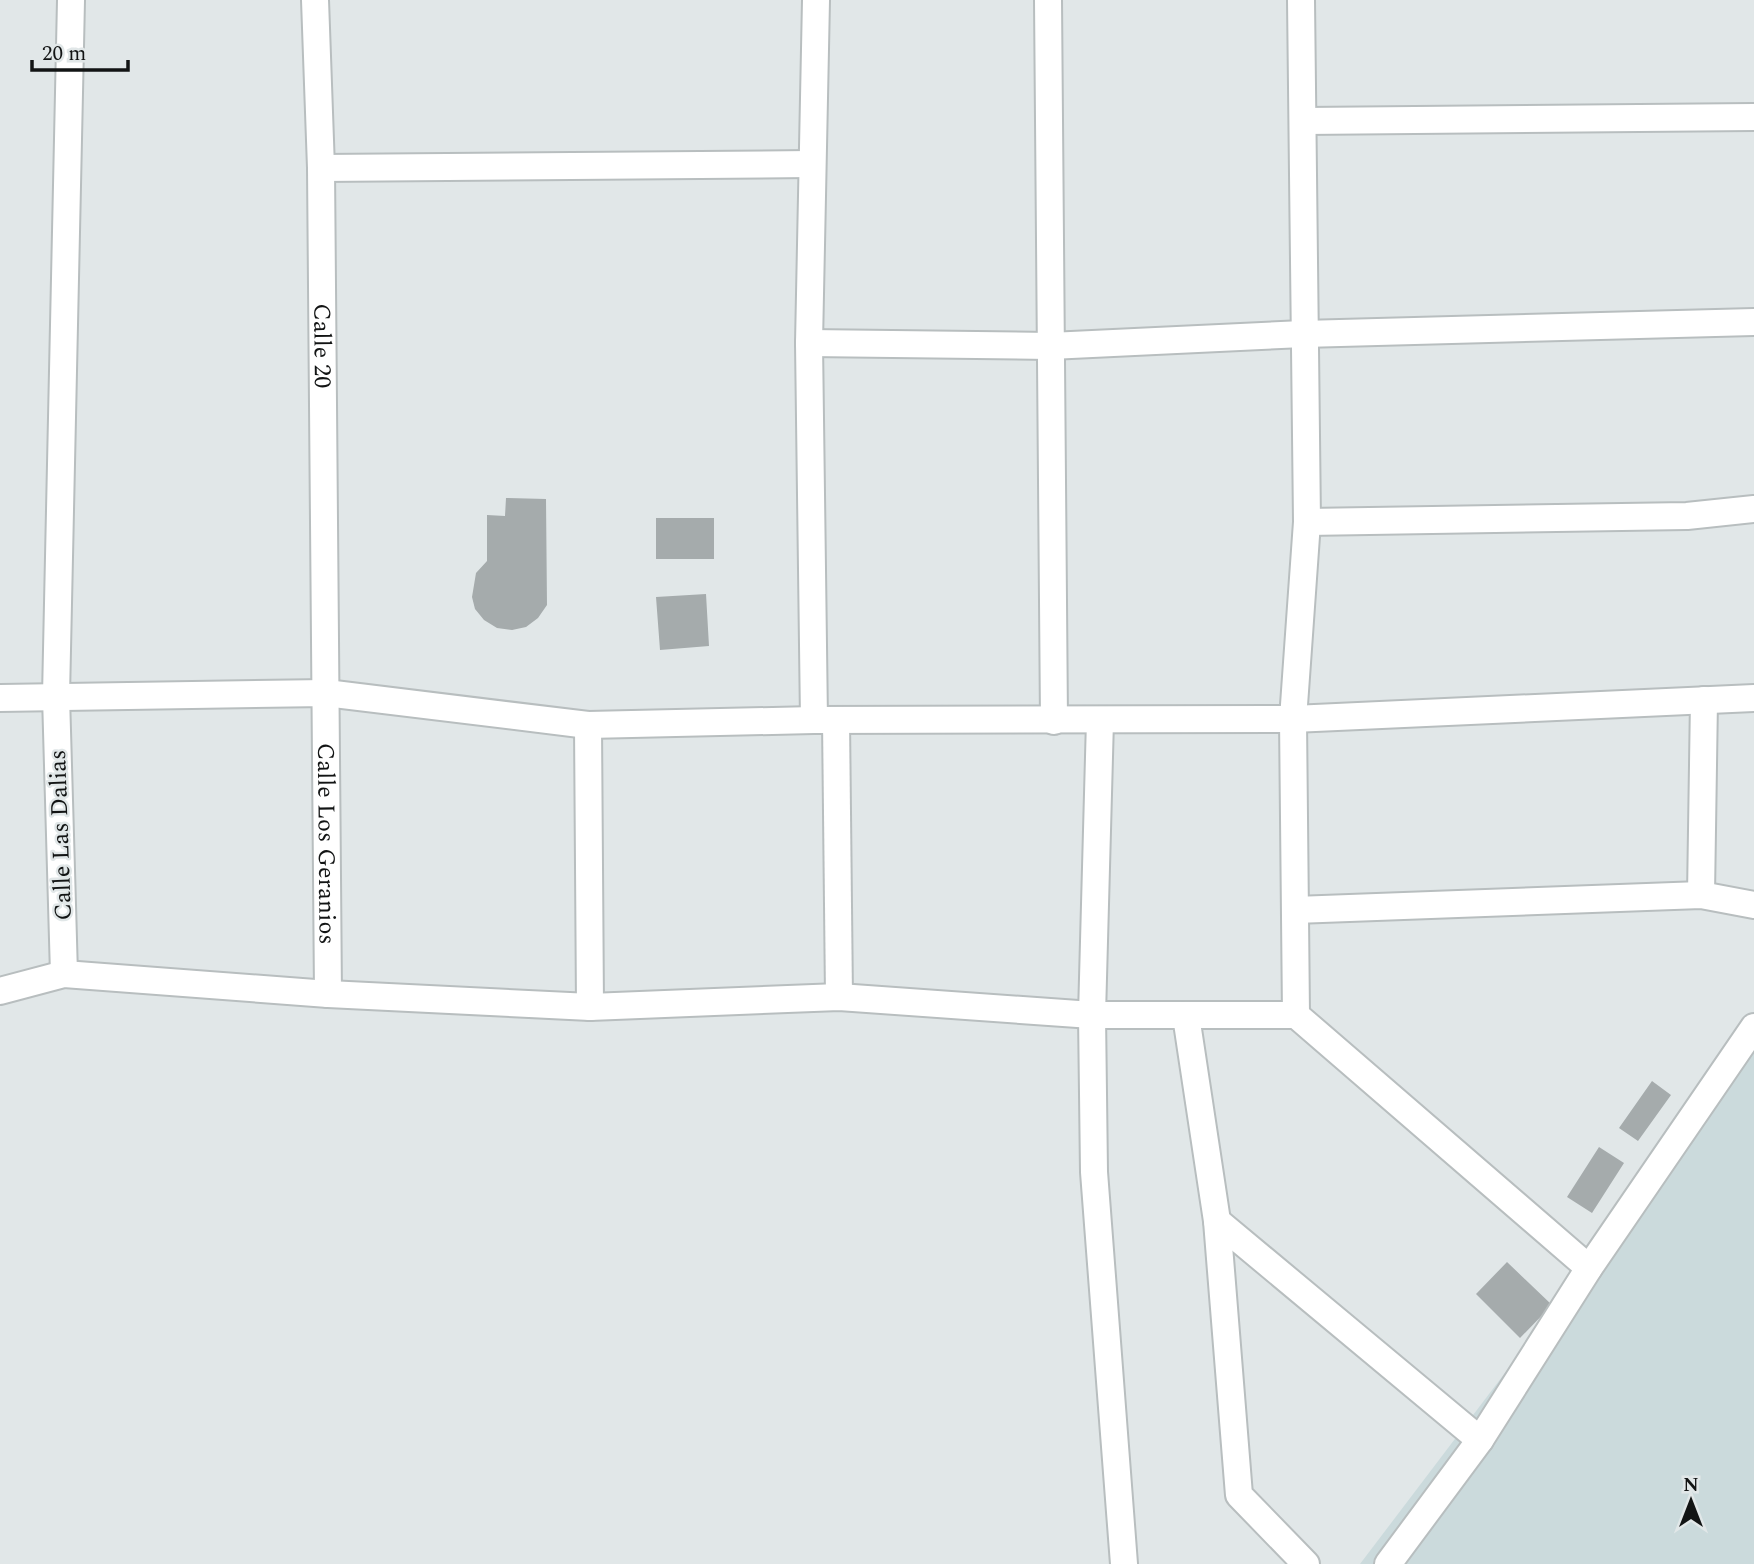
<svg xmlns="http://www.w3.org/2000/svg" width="1754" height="1564" viewBox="0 0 1754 1564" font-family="Spectral,serif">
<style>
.built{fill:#cbdadc}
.building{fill:#a5abac}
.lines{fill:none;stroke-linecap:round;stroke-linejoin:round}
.street-casing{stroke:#b8bebf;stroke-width:30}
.street{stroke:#fff;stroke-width:26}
.labels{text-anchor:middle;stroke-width:5;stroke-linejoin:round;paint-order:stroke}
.street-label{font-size:24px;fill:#121414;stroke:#e1e7e8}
</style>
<rect width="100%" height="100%" fill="#e1e7e8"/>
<path class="built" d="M1754 1045V1564H1360Z"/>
<path class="building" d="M506 498 546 499 547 605 538 618 526 627 512 630 497 628 484 620 475 609 472 597 476 573 487 561V515L505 516Z
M656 518H714V559H656Z
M706 594 709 646 660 650 656 597Z
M1652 1081 1671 1095 1638 1141 1619 1128Z
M1599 1147 1624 1163 1592 1213 1567 1197Z
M1507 1262 1552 1305 1520 1338 1476 1294Z"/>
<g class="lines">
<g class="street-casing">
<g id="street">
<path id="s1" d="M315 0 321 168 328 994"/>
<path d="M1048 0 1054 721"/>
<path d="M1304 121 1754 117"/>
<path d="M321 168 811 164"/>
<path d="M809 343 1050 346 1303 334 1754 322"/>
<path d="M1307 522 1687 516 1754 509"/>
<path d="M0 698 326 693 588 725 814 720 1293 719 1754 698"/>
<path d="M814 720 809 343 816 0"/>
<path d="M836 720 839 997"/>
<path d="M1100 720 1092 1015 1094 1172 1124 1564"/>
<path d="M588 725 590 1007"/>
<path d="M1701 895 1704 700"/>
<path d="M1295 910 1701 895 1754 905"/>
<path d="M64 974 56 696 71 0"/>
<path d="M0 991 64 974 328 994 590 1007 839 997 1092 1015H1296L1589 1268"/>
<path d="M1296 1015 1293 719 1307 522 1301 0"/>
<path d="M1186 1016 1217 1221 1239 1495 1306 1564"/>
<path d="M1217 1221 1480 1440"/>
<path d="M1388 1564 1480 1440 1589 1268 1754 1027"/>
</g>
</g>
<use href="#street" class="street"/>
</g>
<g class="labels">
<g class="street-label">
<text dy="8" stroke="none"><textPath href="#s1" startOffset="346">Calle 20</textPath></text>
<text transform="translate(60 835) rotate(-92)" y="8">Calle Las Dalias</text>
<text dy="8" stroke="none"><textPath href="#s1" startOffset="844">Calle Los Geranios</textPath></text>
</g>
</g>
<g transform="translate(1691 1501)" stroke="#e1e7e8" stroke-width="5" paint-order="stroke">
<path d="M0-5L12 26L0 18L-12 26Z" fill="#121414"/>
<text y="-10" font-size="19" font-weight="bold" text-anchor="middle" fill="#121414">N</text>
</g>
<path d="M32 60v10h96v-10" fill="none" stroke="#121414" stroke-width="3.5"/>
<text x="42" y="60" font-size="21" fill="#121414" stroke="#e1e7e8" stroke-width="5" paint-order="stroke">20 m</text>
</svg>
